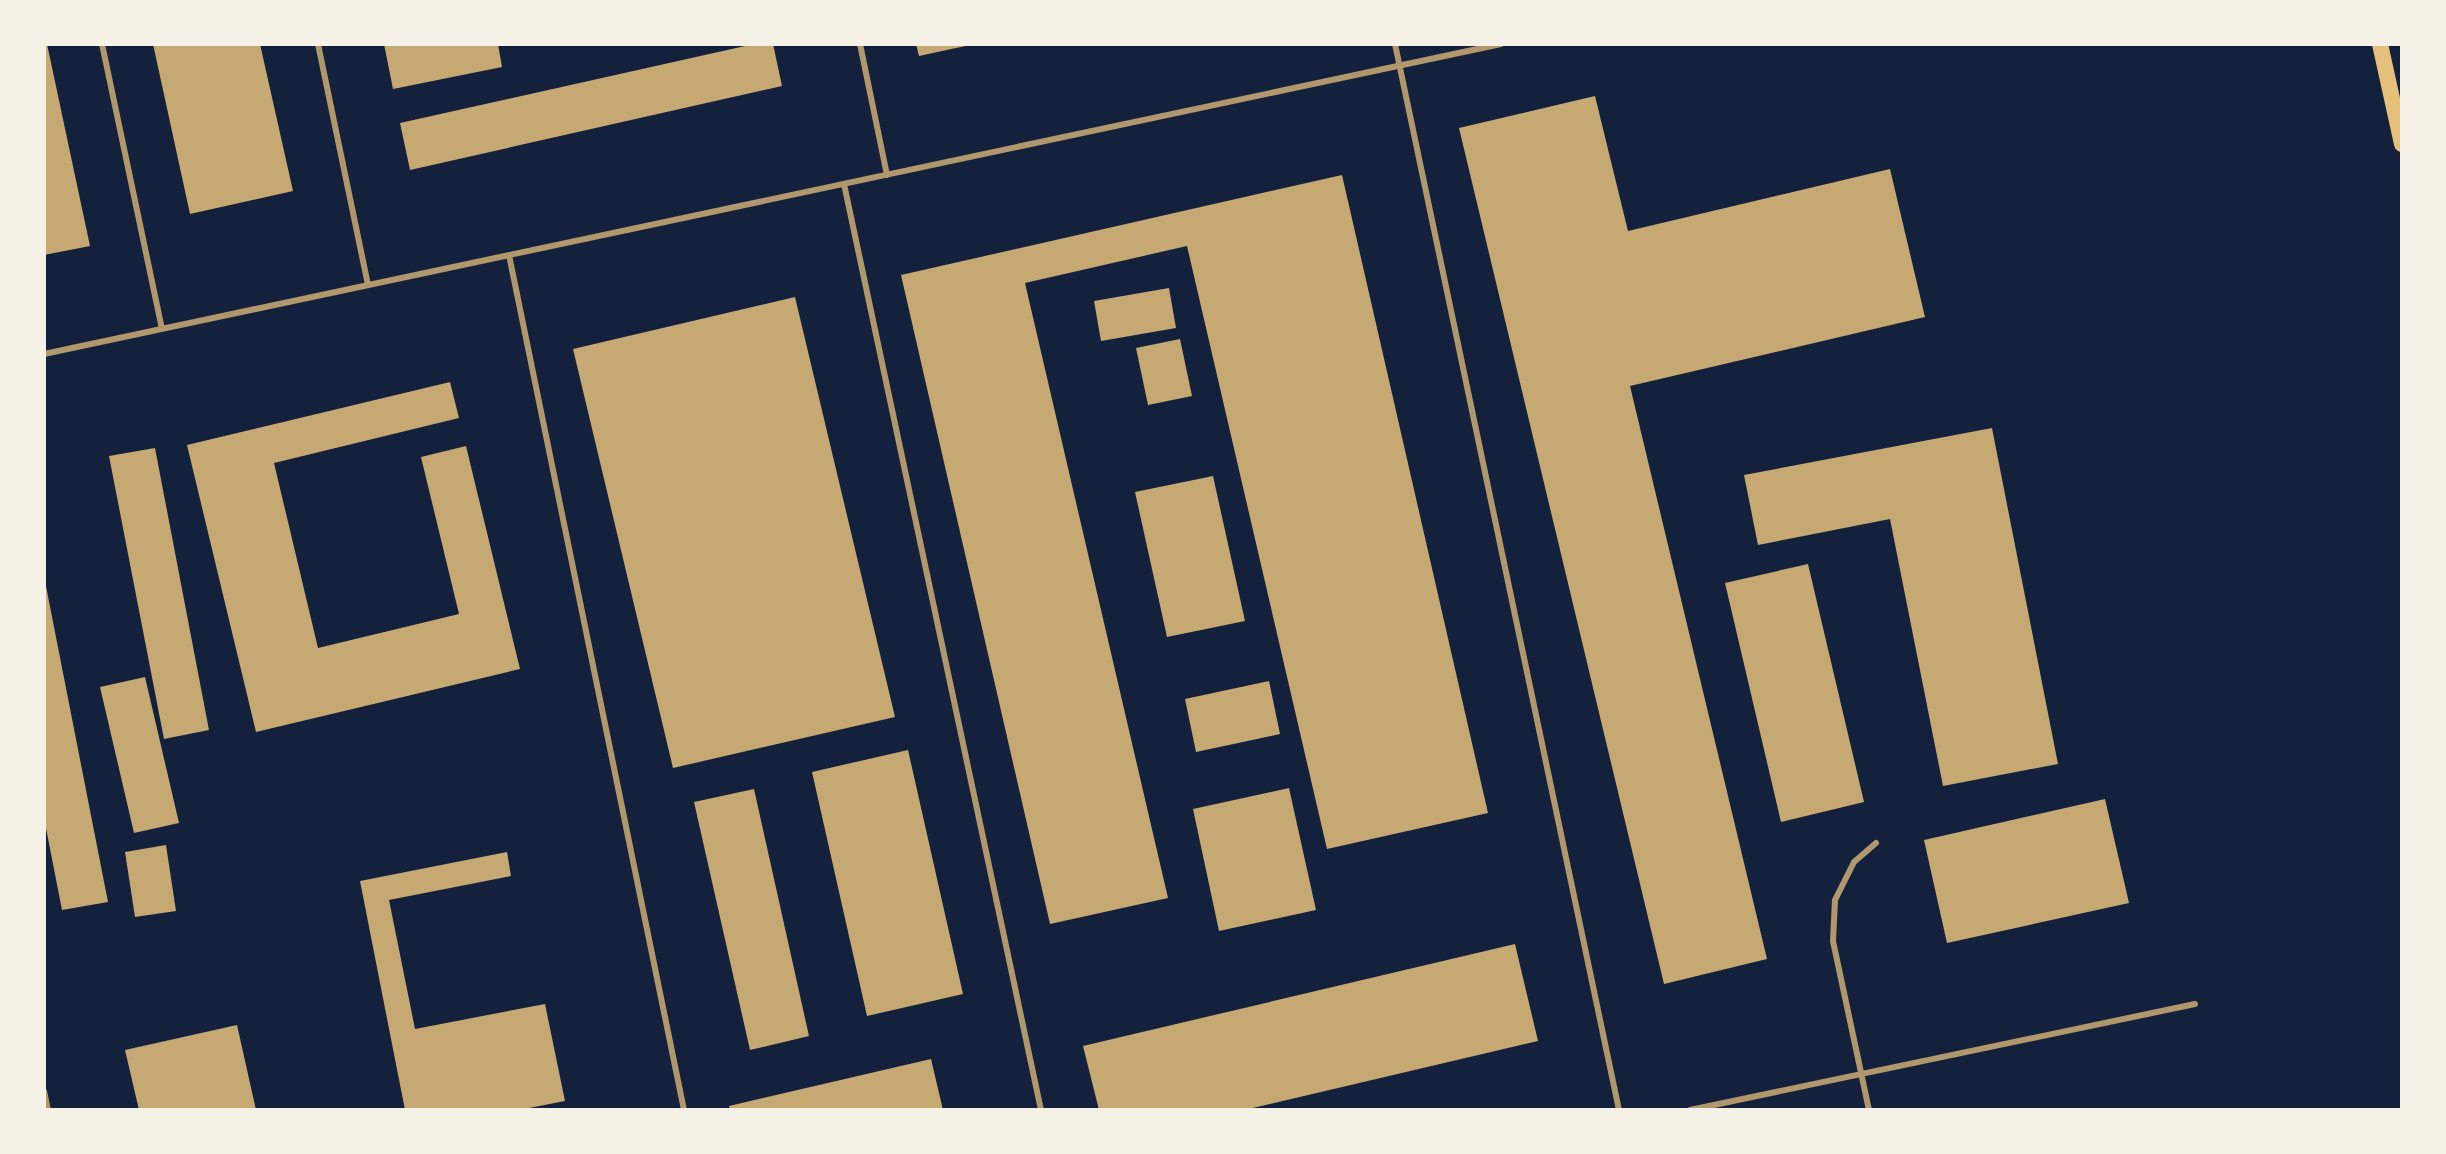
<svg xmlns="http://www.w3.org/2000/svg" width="2446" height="1154" viewBox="0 0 2446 1154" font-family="Ubuntu,sans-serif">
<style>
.building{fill:#c6a872}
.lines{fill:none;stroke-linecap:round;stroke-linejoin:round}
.service{stroke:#b1986c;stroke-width:6}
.secondary{stroke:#e5c07b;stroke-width:16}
</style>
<rect width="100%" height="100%" fill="#14213d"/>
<path class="building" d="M44 44H47L90 246 44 255Z
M153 44H260L293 191 190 214Z
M384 44H498L502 67 393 89Z
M754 44H773L782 86 410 170 400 123Z
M916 44H970V45L919 56Z
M1595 96 1628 231 1890 169 1925 317 1630 386 1767 959 1664 984 1459 128Z
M1342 175 1488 813 1327 849 1187 246 1025 283 1168 898 1050 924 901 275Z
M1169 288 1176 328 1101 341 1094 301Z
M795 297 895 717 673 768 573 349Z
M1180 339 1192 396 1148 405 1136 348Z
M450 382 459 418 274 463 318 648 459 614 421 457 466 446 520 669 256 732 187 445Z
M1992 428 2058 764 1943 786 1890 519 1758 545 1744 475Z
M155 448 209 730 164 739 109 456Z
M1213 476 1245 621 1167 637 1135 492Z
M1808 564 1864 802 1781 822 1725 583Z
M44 576 108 902 62 910 44 818Z
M145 677 179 823 134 833 100 687Z
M1269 681 1280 734 1196 752 1185 699Z
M908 750 963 994 867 1016 812 772Z
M1289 788 1316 910 1219 931 1193 809Z
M754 789 809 1036 750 1050 694 802Z
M2105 799 2129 903 1947 943 1924 840Z
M166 845 176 911 135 917 125 852Z
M507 852 511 876 389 900 415 1029 545 1004 565 1101 519 1110H405L360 881Z
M1515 944 1538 1041 1244 1110H1099L1083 1046Z
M237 1025 256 1110H139L125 1050Z
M931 1059 943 1110H730L729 1106Z"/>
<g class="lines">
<path class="service" d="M102 44 162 329
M318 44 368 285
M860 44 887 175
M1395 44 1619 1110
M844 184 1041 1110
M509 255 684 1110
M44 354 1501 44
M44 1091 48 1110
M1690 1110 2195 1004
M1869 1110 1833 941 1835 900 1854 862 1876 843"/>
<path class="secondary" d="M2380 44 2402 144"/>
</g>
<rect width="2446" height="1154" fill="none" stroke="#f6f1e7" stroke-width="92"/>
</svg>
